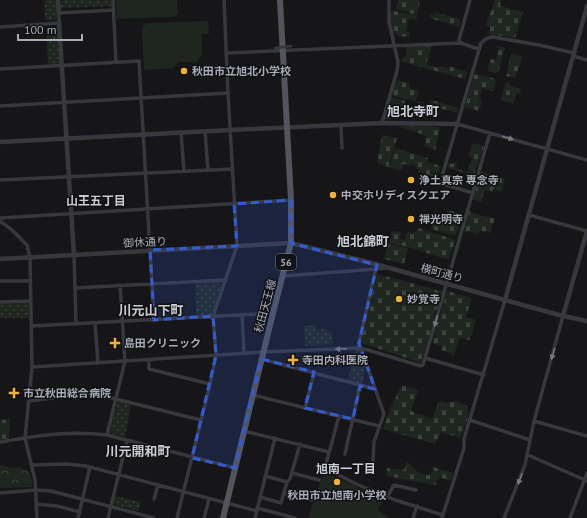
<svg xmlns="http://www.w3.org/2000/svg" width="587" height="518" viewBox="0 0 587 518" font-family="'PT Sans','Noto Sans JP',sans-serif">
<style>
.grass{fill:url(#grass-dots)}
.forest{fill:url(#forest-crowns)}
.cemetery{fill:url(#cemetery-stones)}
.garden{fill:#1e261f}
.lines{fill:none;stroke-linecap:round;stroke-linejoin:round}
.minor{stroke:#37383d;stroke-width:3.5}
.tertiary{stroke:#37383d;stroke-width:4.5}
.primary{stroke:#53555c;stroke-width:6}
.pedestrian-bridge{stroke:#37383d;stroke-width:2.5}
.oneway{fill:#757881}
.marked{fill:#325cd3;fill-opacity:0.2;stroke:#325cd3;stroke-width:3;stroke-dasharray:8 5;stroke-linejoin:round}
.poi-dot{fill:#f2b134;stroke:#111113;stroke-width:1.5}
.labels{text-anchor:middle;stroke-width:3;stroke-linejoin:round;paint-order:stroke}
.shield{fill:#111113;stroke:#7b7e86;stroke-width:1}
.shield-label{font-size:10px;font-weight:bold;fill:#a8adb8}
.poi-label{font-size:11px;font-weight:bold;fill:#a8adb8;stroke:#111113;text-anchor:start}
.street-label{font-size:11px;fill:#a8adb8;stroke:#111113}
.neighbourhood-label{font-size:12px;font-weight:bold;fill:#c9ccd4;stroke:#111113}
.quarter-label{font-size:13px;font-weight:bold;fill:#c9ccd4;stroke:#111113}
</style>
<defs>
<pattern id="grass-dots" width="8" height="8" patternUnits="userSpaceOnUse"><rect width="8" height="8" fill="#1e261f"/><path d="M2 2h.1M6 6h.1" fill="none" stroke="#3c433d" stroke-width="1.8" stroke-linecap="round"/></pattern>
<pattern id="forest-crowns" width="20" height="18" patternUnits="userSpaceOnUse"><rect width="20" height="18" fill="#1e261f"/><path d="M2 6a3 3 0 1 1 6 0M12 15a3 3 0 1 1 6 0" fill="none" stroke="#3c433d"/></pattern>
<pattern id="cemetery-stones" width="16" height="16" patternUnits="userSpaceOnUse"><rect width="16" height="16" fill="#1e261f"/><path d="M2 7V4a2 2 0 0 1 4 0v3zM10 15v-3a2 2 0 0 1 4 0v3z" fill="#3c433d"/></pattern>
</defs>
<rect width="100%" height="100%" fill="#161618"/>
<path class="grass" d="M44 0H57V20H45Z
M61 0H111V6L61 8Z
M59 28 60 64H48L46 29Z
M220 282 222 284 213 312 211 315H196L195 284Z
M29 303V318H0V304Z
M316 325V330L324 329V328L332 333 333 344 331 345 305 346 304 326Z
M355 349H361L366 365 362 385 348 381Z
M118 401 131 405 125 437 110 433Z
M115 496 141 502 139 511 114 505V501Z"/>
<path class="forest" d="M0 465C15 471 33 462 32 487L4 488 0 487Z"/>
<path class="cemetery" d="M398 0H420L417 15 396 9Z
M495 0H501L500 6 523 12 515 38 489 34 490 28 486 25Z
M390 10 417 16 416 20 409 19 406 31 410 33 409 37 397 36V34L393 33 390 21Z
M435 12 459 19 460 21 459 27 430 18 431 14 434 15Z
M432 46 426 64 438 68 440 66 449 68V66L465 71 467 72 465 79 400 61 406 55V47Z
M499 46 505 48 498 72 495 73 487 71 491 59 496 60Z
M511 54 521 56 522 58 515 78 506 76Z
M474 74 497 79 493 91 482 88 479 99 482 101 479 111 465 107Z
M397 80 410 84 409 88 419 91 416 101 428 105 431 100 456 107 458 109 457 113 391 95Z
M506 82 510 83V86L521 89 520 94 517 93 513 104 501 100Z
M391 97 405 101 403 109H400L396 119H385Z
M397 126 438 127 440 129 435 150 424 146 427 136Z
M382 135 397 138 388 167 377 163Z
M473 143 484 146 474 175 447 168 448 163 453 164 454 162 457 163 456 168 467 172 472 158 468 156Z
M395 148 428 158 427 162 441 166 437 178 418 172 419 169 416 168V166L411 164 410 166 403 164 401 171 389 167Z
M481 171 505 179 503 186 479 179Z
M479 180 503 187 501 192 493 189 492 192 485 190 481 202 474 200 473 198Z
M447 210 463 214 456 235H452L431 229V227L433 221 436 219 444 221Z
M469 211 482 216 495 218 490 233 480 231 478 234 467 231 466 233 464 232Z
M419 228 453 239 455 241 449 260 408 247 389 243 392 231 401 232 400 239 405 240 408 231 413 233 418 230Z
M388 244 408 248 404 264 384 259Z
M377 274 442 291 437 309 435 310 434 316 435 318 421 363 361 343Z
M447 291 472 298 466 317 476 320 470 340 459 338 454 355 441 350 442 346 432 343Z
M402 385 418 390 411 411 432 419 439 401 446 403 455 401 467 406 469 414 461 438 441 432 435 444 383 429 390 409Z
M10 419 9 439 0 440V420Z
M407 461C415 470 417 474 430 475L433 467 453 473 451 481 439 477 435 485 386 476 387 468 404 470Z"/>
<path class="garden" d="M116 0H177L178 14 173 17 117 19Z
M208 21 209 34H202V55L197 62H179L173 68 144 70 142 29 146 23Z
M324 472 383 499 378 510 390 518H308Z"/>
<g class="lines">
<path class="minor" d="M113 0 116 62
M224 0 228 93
M470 0 459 40 461 43 478 49
M0 27 59 23V13L114 10
M226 53 461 43
M573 56 587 60
M0 69 139 61 154 320
M0 106 228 93 237 246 213 316 216 355 210 384 177 518
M382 123 397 71 398 62 389 22V0
M457 124 587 160
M341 125 342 148
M205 131 208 170
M181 132 184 171
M0 180 233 169
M473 193 440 183 481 43 487 38 493 37 539 45 574 53
M529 215 587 231
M0 218 291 200
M0 221 12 230 27 245 30 258 32 367 25 438 35 480 37 518
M74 255 76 324
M283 276 364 270 386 268
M0 281H30
M75 288 226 280
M0 302 31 301
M242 315 244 353
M95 323 98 363
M32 326 273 313
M358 348 376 268
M361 348 384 414 374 442 373 462
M425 358 484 375
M261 359 375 389
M149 360V369L210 384
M32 367 263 352 361 348 421 366 423 365 490 133
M253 395 379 426
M29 401 91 393 201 420
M305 408 314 372
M339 416 325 468 356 484 395 500 443 515
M470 420 530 440
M534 421 587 436
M244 431 329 452
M107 435 125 361 120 285
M0 442C37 436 69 430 107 435L235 468
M345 454 360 386
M528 455 587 481
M32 465 67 464 86 466 257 511
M292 473 319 480
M287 482 290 479 300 444
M0 493 36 490 51 491 154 518
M284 493 312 500
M260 497 281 503 287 482 265 476
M387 497 394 485 416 490
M154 499 158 485
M37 504 57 506 80 512
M257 508 295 518
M78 518 90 467
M108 518 127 441
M204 518 209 499
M255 518 275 438
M413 518 417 506
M442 518 464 448V439L505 300
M504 518 525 465 534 421 563 316
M570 518 587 473"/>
<path class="tertiary" d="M58 0 59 13
M59 23 74 255
M0 142 231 130 382 123 457 124
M0 259 291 243 364 261 563 316 587 321
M505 300 587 6
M563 316 587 231"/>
<path class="primary" d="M223 518 273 313 291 243V200L280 0"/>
<path class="pedestrian-bridge" d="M275 48 291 46"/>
</g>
<defs><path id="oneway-solid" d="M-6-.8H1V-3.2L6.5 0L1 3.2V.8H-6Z"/></defs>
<g class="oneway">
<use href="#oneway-solid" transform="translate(508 138) rotate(16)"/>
<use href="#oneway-solid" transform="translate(436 321) rotate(106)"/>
<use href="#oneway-solid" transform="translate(341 349) rotate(178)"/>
<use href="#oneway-solid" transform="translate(553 354) rotate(106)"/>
<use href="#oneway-solid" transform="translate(520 479) rotate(111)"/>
</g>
<path class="marked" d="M291 200V243L377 265 359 343 375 389 360 386 353 419 305 408 314 372 261 359 235 468 192 458 216 355 213 316 154 320 150 250 237 246 234 204Z"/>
<g class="poi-dot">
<circle cx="184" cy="71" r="4"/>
<circle cx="411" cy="180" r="4"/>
<circle cx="333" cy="195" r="4"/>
<circle cx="411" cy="219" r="4"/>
<circle cx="399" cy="299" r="4"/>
<path d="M113 337h4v4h4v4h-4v4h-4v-4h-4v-4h4z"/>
<path d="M291 354h4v4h4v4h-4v4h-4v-4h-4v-4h4z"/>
<path d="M12 387h4v4h4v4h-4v4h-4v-4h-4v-4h4z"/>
<circle cx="337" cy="482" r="4"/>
</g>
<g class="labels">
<rect class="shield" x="276" y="254" width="20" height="16" rx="3"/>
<g class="shield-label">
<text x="286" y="266">56</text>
</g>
<g class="poi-label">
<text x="192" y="75">秋田市立旭北小学校</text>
<text x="419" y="184">浄土真宗 専念寺</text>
<text x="341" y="199">中交ホリディスクエア</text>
<text x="419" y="223">禅光明寺</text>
<text x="407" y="303">妙覚寺</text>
<text x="124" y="347">島田クリニック</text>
<text x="302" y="364">寺田内科医院</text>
<text x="23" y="397">市立秋田総合病院</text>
<text x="337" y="499" text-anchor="middle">秋田市立旭南小学校</text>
</g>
<g class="street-label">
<text transform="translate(145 242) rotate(-3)" y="4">御休通り</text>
<text transform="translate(442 273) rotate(15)" y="4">横町通り</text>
<text transform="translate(265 306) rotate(-75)" y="4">秋田天王線</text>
</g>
<g class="neighbourhood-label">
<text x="96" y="205">山王五丁目</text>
<text x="346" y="473">旭南一丁目</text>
</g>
<g class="quarter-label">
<text x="413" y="116">旭北寺町</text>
<text x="363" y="246">旭北錦町</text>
<text x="151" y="315">川元山下町</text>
<text x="138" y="456">川元開和町</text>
</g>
</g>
<path d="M18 34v6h64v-6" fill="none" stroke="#a8adb8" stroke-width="2"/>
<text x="24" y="34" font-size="12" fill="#a8adb8" stroke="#111113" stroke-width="3" paint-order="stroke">100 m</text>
</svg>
